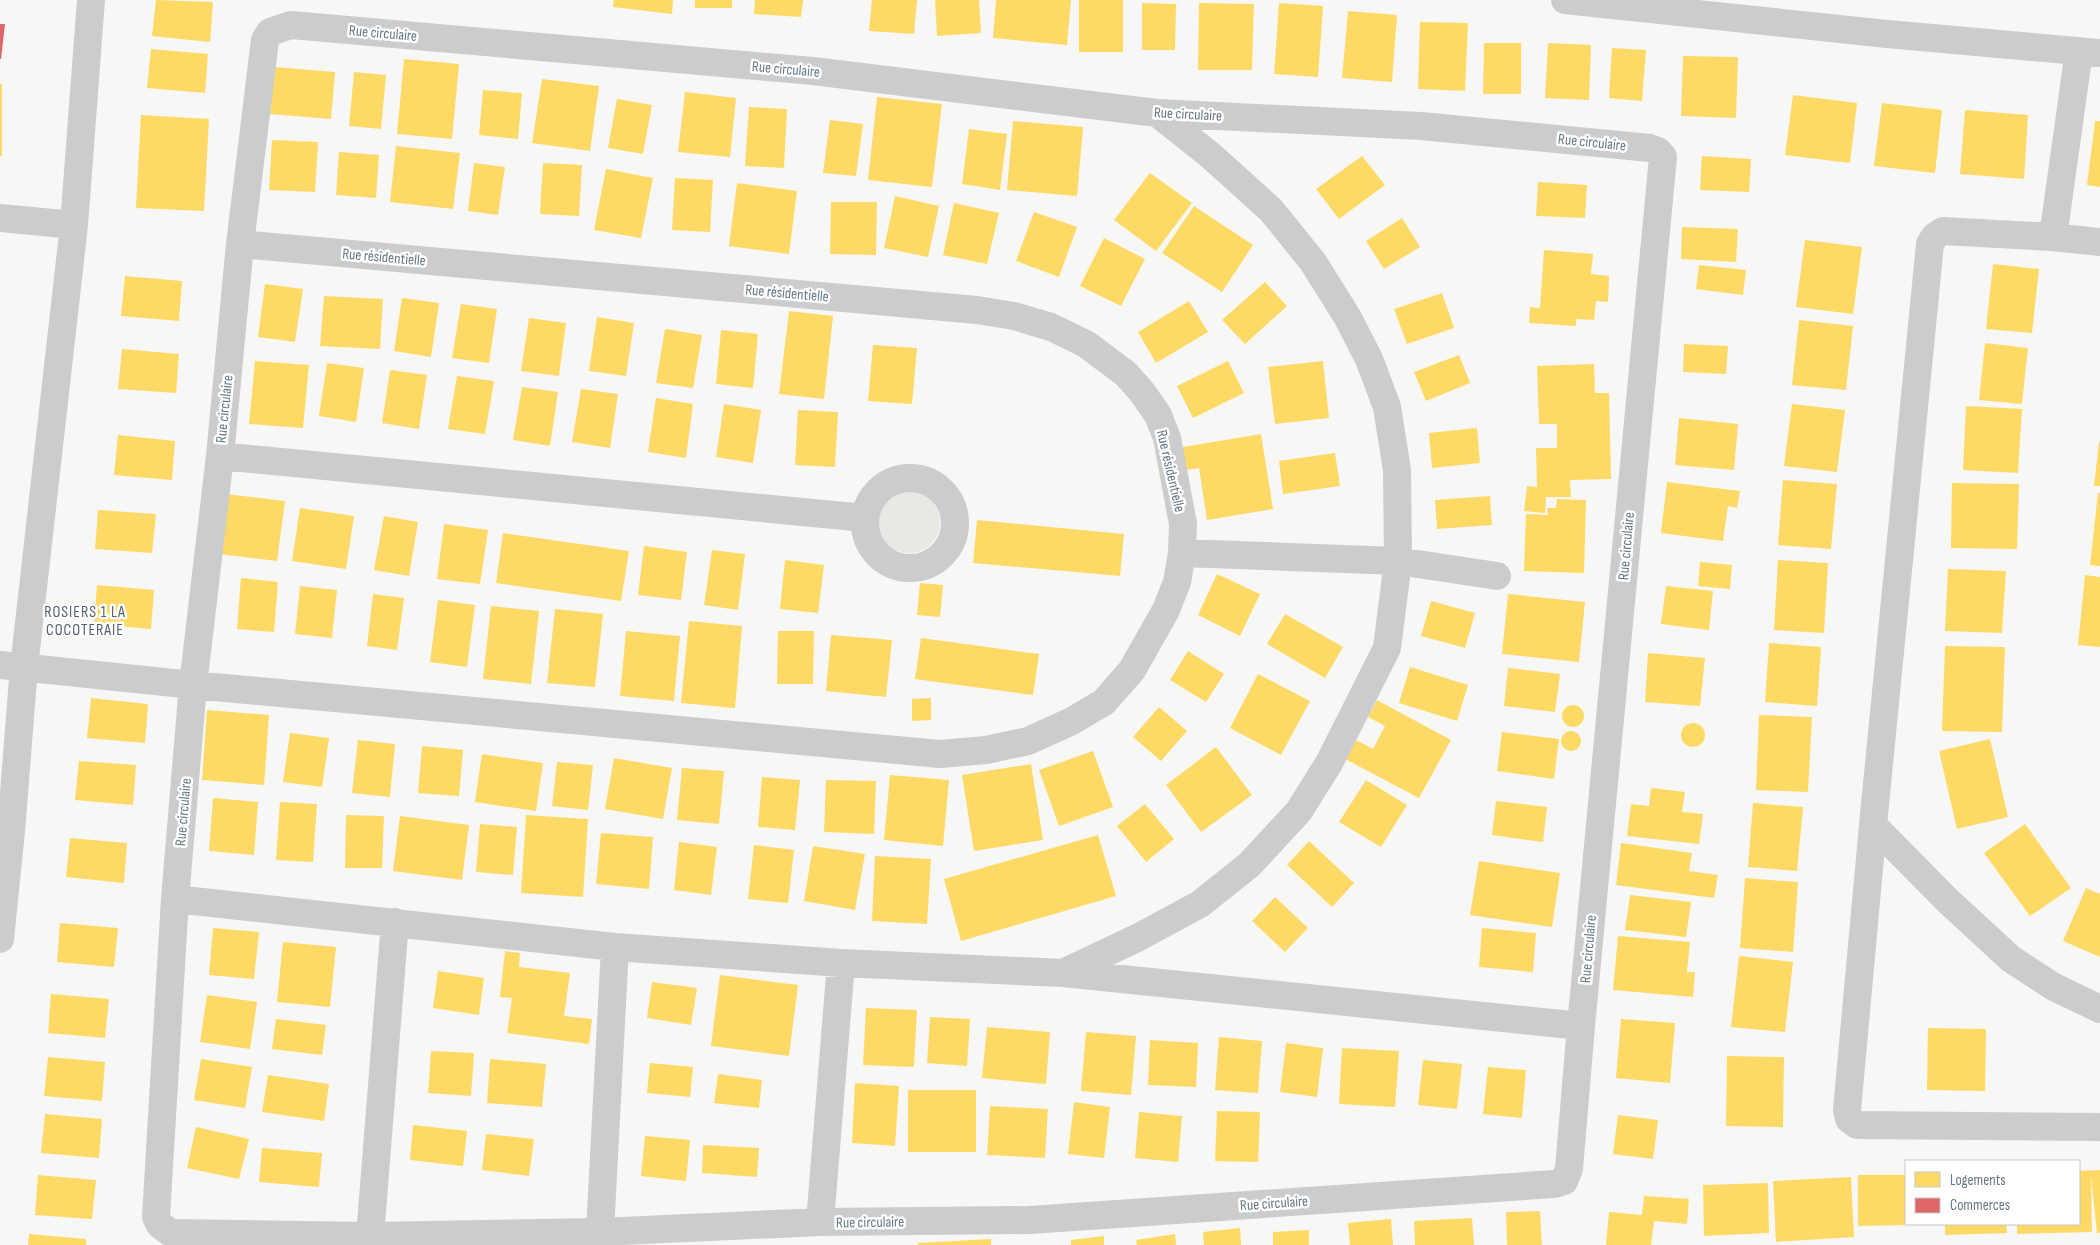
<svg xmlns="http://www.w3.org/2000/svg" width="2100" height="1245" viewBox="0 0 2100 1245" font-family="'Sofia Sans Condensed',sans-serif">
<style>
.green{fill:#e6e9e4}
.homes{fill:#ffd966}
.shops{fill:#e06666}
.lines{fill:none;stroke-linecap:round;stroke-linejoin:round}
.minor{stroke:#cbcccd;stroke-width:28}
.labels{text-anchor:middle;stroke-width:5;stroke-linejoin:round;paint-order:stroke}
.street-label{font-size:15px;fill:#677985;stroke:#fff}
.neighbourhood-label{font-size:16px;letter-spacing:1px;fill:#55616a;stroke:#fff}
</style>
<rect width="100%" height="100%" fill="#f7f7f6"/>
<path class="green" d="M878 522a31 31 0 1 1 62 0a31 31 0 1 1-62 0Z"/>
<path class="homes" d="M156 0 213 2 210 42 152 36Z
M614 0H673L672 14 613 7Z
M695 0H732V8H695Z
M755 0H803L801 17 754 14Z
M872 0H917L914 34 869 31Z
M935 0H979L981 33 937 36Z
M996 0H1071L1067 45 993 38Z
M1079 0H1123V52H1079Z
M1142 3 1176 4 1175 50H1142Z
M1199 3 1254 4 1252 70H1198Z
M1279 3 1323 6 1318 77 1274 74Z
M1348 11 1397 15 1392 82 1342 78Z
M1420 22 1468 23 1465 91 1418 89Z
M1484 43H1521V94H1483Z
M1548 43 1591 45 1589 100 1545 98Z
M1612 48 1646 50 1642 101 1609 98Z
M151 49 208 54 205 93 147 88Z
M1683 56 1738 57 1736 118 1681 116Z
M404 59 459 64 452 139 397 134Z
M274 67 335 72 331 119 270 114Z
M354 72 386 75 381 129 349 126Z
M542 79 599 86 590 151 532 143Z
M0 84H2V156H0Z
M483 90 522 93 518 139 479 135Z
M685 92 736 98 730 157 678 152Z
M1793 95 1857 103 1850 163 1785 155Z
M877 97 942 104 932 187 868 180Z
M617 99 652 105 643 154 608 148Z
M1882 103 1942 110 1935 173 1874 166Z
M749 107 787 109 784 168 745 166Z
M1965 110 2028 115 2024 179 1960 174Z
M141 115 209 119 204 211 136 208Z
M830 120 863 124 856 176 823 173Z
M1013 121 1083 127 1077 196 1007 190Z
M2095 121H2100V187L2087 185Z
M969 129 1007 134 1000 190 962 184Z
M272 140 318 142 315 192 269 190Z
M396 146 460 153 453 209 390 202Z
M339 152 379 155 376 198 336 195Z
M1362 156 1385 185 1339 219 1316 189Z
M1702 156 1751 159 1749 192 1700 190Z
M474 163 505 167 498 215 468 211Z
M543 163 582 165 579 216 540 214Z
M606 169 653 178 641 238 594 230Z
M1150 173 1192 203 1156 251 1114 220Z
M675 178 713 180 710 232 672 230Z
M1538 182 1587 185 1585 218 1536 216Z
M737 183 797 191 789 254 729 246Z
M895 196 939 206 928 257 884 248Z
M831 202H877L876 255 830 254Z
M954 203 999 213 987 264 943 255Z
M1194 206 1253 245 1222 292 1162 253Z
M1034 212 1077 227 1059 277 1016 261Z
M1402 218 1420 247 1384 269 1366 241Z
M1682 227 1738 229 1736 262 1681 259Z
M1104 238 1145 259 1121 306 1080 286Z
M1805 240 1862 247 1853 314 1796 307Z
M1544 250 1593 254 1591 274 1609 276 1608 302 1596 301 1594 320 1576 319V326L1529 323 1530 307 1540 308Z
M1993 264 2039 269 2032 333 1986 329Z
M1699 265 1746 270 1743 295 1696 289Z
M125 276 182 281 179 321 121 316Z
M1265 282 1287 306 1245 344 1222 320Z
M265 284 303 289 295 342 258 337Z
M1442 293 1454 328 1407 344 1394 309Z
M324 296 383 299 380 349 320 346Z
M402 298 439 303 431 357 394 351Z
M1189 301 1208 332 1156 363 1138 332Z
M461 304 497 309 489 363 452 358Z
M789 311 833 316 824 399 779 394Z
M597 317 634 323 626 376 589 371Z
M529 318 566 323 559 376 521 371Z
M1799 320 1853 326 1846 390 1792 385Z
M665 329 702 335 693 388 656 383Z
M721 330 758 334 753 388 716 384Z
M1985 343 2028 348 2022 404 1979 400Z
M1684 344 1728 346 1726 374 1683 372Z
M873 345 917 348 912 404 868 401Z
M122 349 179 354 176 393 118 389Z
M1459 355 1470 383 1426 401 1414 372Z
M255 361 309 365 303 428 249 424Z
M1228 361 1244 393 1193 418 1177 386Z
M1323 361 1329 418 1275 424 1268 367Z
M327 363 364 368 356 422 319 416Z
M1594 364 1595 393H1609L1611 479 1570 480 1571 497H1546L1545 513 1524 511 1527 486 1537 487 1536 448H1557V424H1539L1537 366Z
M390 370 427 375 419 429 382 423Z
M457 376 494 381 485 434 448 429Z
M522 387 558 392 550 446 513 440Z
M581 389 618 394 610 448 572 442Z
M656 398 693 404 686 458 648 452Z
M724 404 761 410 753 463 716 457Z
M1792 404 1845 410 1837 472 1784 466Z
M1966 406 2022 409 2018 473 1963 470Z
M798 410 838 412 835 467 795 465Z
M1679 418 1738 424 1734 470 1675 465Z
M1477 428 1480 463 1432 468 1429 433Z
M1261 434 1273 509 1207 520 1199 468 1180 471 1177 448Z
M118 435 175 441 172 480 114 475Z
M2099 442H2100V486H2094Z
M1335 453 1340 486 1283 494 1279 461Z
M1783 480 1837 484 1831 549 1778 545Z
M1667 482 1740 491 1737 508 1728 506 1723 541 1661 533Z
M1952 483 2019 484 2017 549 1951 548Z
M2098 493H2100V566L2090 565Z
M226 494 285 501 277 561 219 554Z
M1490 496 1492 525 1437 529 1435 500Z
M1557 499 1586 500 1584 573 1524 571 1526 514 1548 515 1547 508H1556Z
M300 508 354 516 346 569 292 561Z
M98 510 156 514 152 553 95 549Z
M384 516 418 522 409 576 374 570Z
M977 520 1124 534 1120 576 973 563Z
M444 524 488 530 480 584 437 579Z
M503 533 629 551 621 601 496 583Z
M644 546 687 552 681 600 638 595Z
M712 550 745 554 738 610 704 605Z
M785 560 824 565 818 613 780 609Z
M1778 560 1828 563 1824 633 1774 630Z
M1700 562 1732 565 1730 589 1698 586Z
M1948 569 2006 571 2002 633 1945 631Z
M1217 574 1260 594 1240 636 1198 615Z
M2085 575 2100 577V647L2078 645Z
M241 578 278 582 274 632 237 629Z
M920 583 943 585 940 617 917 615Z
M97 585 154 590 151 629 94 624Z
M300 586 337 590 332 638 295 634Z
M1666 586 1713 591 1709 630 1661 624Z
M373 594 404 598 397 650 367 646Z
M1508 594 1585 602 1579 662 1502 654Z
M438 600 475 605 467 667 430 662Z
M1431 601 1475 613 1465 648 1421 636Z
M491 606 539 611 531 684 483 679Z
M555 609 603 614 595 687 547 683Z
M1285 614 1343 647 1325 678 1267 644Z
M689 621 742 626 735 708 681 703Z
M626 631 680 636 674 701 620 696Z
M778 631H814L813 684H777Z
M831 635 892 640 886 697 826 691Z
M921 638 1039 654 1033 695 915 679Z
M1769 643 1821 647 1817 706 1765 702Z
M1945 646 2005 647 2002 732 1942 731Z
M1188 651 1224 674 1206 702 1170 680Z
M1648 653 1705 658 1700 706 1645 702Z
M1410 667 1468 685 1457 721 1399 703Z
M1508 668 1560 674 1555 712 1504 706Z
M1258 674 1310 701 1281 755 1230 728Z
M91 698 148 704 145 743 87 738Z
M931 698V720L912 721V699Z
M1377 700 1451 740 1419 798 1345 759 1356 740 1373 749 1385 726 1368 717Z
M1562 716a11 11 0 1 1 22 0a11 11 0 1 1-22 0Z
M1159 707 1187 731 1161 761 1133 737Z
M207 710 269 715 264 785 202 780Z
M1759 715 1812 717 1808 792 1756 790Z
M1681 735a12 12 0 1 1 24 0a12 12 0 1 1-24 0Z
M1561 741a10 10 0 1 1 20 0a10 10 0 1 1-20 0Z
M1502 732 1559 739 1554 779 1497 771Z
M290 733 329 738 322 787 283 782Z
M1990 739 2008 817 1957 829 1939 751Z
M358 740 395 744 390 797 352 793Z
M422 746 463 750 459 796 418 793Z
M1216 747 1252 795 1201 832 1166 785Z
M1093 751 1113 807 1059 826 1039 770Z
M482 754 543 763 536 811 475 802Z
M614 758 672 768 663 819 605 809Z
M79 761 136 765 133 805 75 800Z
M557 762 593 765 588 810 552 806Z
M1031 764 1043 840 974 851 962 775Z
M682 768 724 771 719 824 677 820Z
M890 775 949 780 943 846 884 840Z
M762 777 800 780 795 830 758 827Z
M826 780 876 781 874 834 824 832Z
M1366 780 1407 805 1381 847 1339 822Z
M1651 788 1685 792 1682 812 1703 814 1699 844 1627 836 1631 804 1649 806Z
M213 798 258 802 254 855 209 851Z
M1496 801 1547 807 1543 842 1492 835Z
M280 802 317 804 313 862 276 860Z
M1753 803 1803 807 1797 871 1748 867Z
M1145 804 1174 839 1146 862 1117 826Z
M346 815 384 816 382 868H345Z
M526 815 588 819 583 897 521 893Z
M400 816 469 825 462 880 393 871Z
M480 824 517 827 513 875 476 872Z
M2025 824 2071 888 2030 916 1984 853Z
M601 833 653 837 649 889 596 884Z
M1098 835 1116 896 961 941 944 879Z
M70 838 127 843 124 883 66 877Z
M1309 841 1354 883 1332 907 1287 865Z
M679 842 717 847 711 895 674 890Z
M1621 843 1692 853 1689 871 1718 875 1714 898 1616 885Z
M754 845 794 850 788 903 748 899Z
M813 846 865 854 855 910 804 901Z
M875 856 931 859 927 924 872 921Z
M1479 861 1560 873 1552 927 1470 915Z
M1745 878 1798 882 1793 952 1740 948Z
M2086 888 2100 894V957L2063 941Z
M1630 895 1691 902 1686 937 1625 930Z
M1275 897 1308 928 1285 952 1252 921Z
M60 923 118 928 114 967 57 962Z
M213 928 259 932 254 979 209 975Z
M1482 928 1536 933 1533 972 1479 967Z
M1618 936 1690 942 1687 972H1695L1693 997 1613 990Z
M283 942 336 947 330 1007 277 1002Z
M505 951 520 953 519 967 570 973 564 1016 592 1019 589 1044 507 1033 512 998 500 997Z
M1739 956 1793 962 1785 1032 1731 1027Z
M438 971 484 978 479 1015 433 1008Z
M720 975 798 985 789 1056 711 1046Z
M652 982 697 988 691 1025 647 1018Z
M51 994 109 999 105 1038 48 1033Z
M207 995 257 1002 250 1049 200 1042Z
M866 1008 917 1010 914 1067 863 1065Z
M930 1017 970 1019 967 1066 927 1063Z
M276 1019 326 1025 322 1055 272 1049Z
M1621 1019 1675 1023 1670 1083 1616 1078Z
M987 1027 1050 1032 1046 1084 982 1078Z
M1928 1028 1986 1029 1985 1091 1927 1090Z
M1086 1032 1136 1036 1131 1095 1081 1091Z
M1219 1037 1262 1041 1258 1093 1215 1090Z
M1150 1040 1198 1043 1196 1087 1148 1085Z
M1286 1043 1323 1048 1317 1097 1280 1092Z
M1342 1048 1399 1051 1395 1107 1339 1104Z
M431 1051 474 1053 471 1096 428 1093Z
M1727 1056 1784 1057 1783 1127 1726 1126Z
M48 1057 105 1062 102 1101 44 1096Z
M201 1059 252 1067 245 1108 194 1100Z
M490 1059 546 1064 542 1107 487 1103Z
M1423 1060 1462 1064 1457 1109 1418 1105Z
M650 1063 693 1067 690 1097 647 1093Z
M1488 1067 1526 1070 1522 1118 1483 1114Z
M718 1074 762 1080 759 1108 714 1103Z
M268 1075 329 1084 324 1121 262 1112Z
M855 1083 899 1086 895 1146 852 1143Z
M908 1090H976V1152H908Z
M1074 1102 1110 1107 1104 1158 1068 1154Z
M990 1106 1048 1109 1045 1158 987 1155Z
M1217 1111 1260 1112 1258 1162 1215 1161Z
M1139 1112 1182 1116 1178 1162 1135 1158Z
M45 1114 102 1119 99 1158 41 1153Z
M1618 1115 1658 1120 1653 1159 1613 1154Z
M413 1125 467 1131 463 1166 410 1160Z
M196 1127 249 1139 239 1179 187 1168Z
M486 1134 534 1139 529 1176 482 1170Z
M645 1136 690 1140 686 1181 641 1176Z
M703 1145 759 1148 757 1177 702 1173Z
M262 1148 322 1153 319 1187 259 1182Z
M2100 1170V1233H2097L2091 1176 2092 1232 2017 1234V1224H2079V1171Z
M38 1175 96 1180 92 1219 35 1215Z
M1858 1175H1906V1225L1858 1226Z
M1851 1177 1854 1237 1776 1242 1773 1181Z
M1768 1183 1769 1233 1704 1236 1703 1185Z
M1644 1196 1689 1199 1687 1224 1654 1221 1651 1245H1606L1609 1212 1642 1215Z
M1540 1211 1542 1245H1507L1506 1212Z
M1472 1218 1474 1245H1415L1414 1221Z
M1391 1219 1393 1245H1350L1348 1223Z
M1945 1224H2006L2007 1233 1945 1235Z
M1240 1228 1241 1245H1204L1203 1232Z
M1309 1230V1245H1273V1232Z
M29 1234 86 1239V1245H28Z
M1175 1234 1176 1245H1137L1136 1240Z
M1104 1236V1245H1071V1240Z
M991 1239V1245H918V1243Z"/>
<path class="shops" d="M0 24H5L1 59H0Z"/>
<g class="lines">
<path class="minor" d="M1565 0 1887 34 2100 53
M291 25 813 71 1157 113 1421 126 1650 148 1658 151 1663 157 1581 1026 1569 1169 1564 1181 1554 1184 1030 1220 820 1222 600 1232 370 1236 171 1233 160 1225 156 1217 175 899 193 685 220 456 240 244 265 40 270 32Z
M0 218 74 225
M2053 237 2079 51
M2100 242 2053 237 1943 231 1935 236 1930 244 1873 825 1847 1110 1849 1119 1857 1125 2100 1127
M220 456 865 518
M865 523a45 45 0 1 1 90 0a45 45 0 1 1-90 0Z
M1182 553 1398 561 1497 576
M0 665 193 685 940 754 986 750 1028 741 1072 721 1104 702 1132 670 1166 610 1177 582 1182 553 1183 524 1167 438 1158 415 1142 392 1126 374 1086 344 1051 327 1014 316 977 310 240 244
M1873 825 1947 900 2011 959 2054 987 2100 1009
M175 899 615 947 841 963 1063 973 1581 1026
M0 939 11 831 24 667 74 225 91 0
M1063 973 1139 937 1200 904 1249 865 1299 811 1329 763 1387 648 1398 561 1397 470 1387 407 1369 359 1348 318 1313 262 1271 210 1210 155 1157 113
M820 1222 841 963
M600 1232 615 947
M370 1236 395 922"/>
</g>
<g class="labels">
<g class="street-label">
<text transform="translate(383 33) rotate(5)" y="5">Rue circulaire</text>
<text transform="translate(786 69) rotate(5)" y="5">Rue circulaire</text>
<text transform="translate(1188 114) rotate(3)" y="5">Rue circulaire</text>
<text transform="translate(1592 142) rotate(6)" y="5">Rue circulaire</text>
<text transform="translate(384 257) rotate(5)" y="5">Rue résidentielle</text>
<text transform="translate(787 293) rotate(5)" y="5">Rue résidentielle</text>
<text transform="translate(224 409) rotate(-84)" y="5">Rue circulaire</text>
<text transform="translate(1171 471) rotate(77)" y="5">Rue résidentielle</text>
<text transform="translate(1626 546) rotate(-85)" y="5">Rue circulaire</text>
<text transform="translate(183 812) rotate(-85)" y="5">Rue circulaire</text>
<text transform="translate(1588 949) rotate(-85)" y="5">Rue circulaire</text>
<text transform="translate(1274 1203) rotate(-4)" y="5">Rue circulaire</text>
<text transform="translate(870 1222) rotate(-1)" y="5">Rue circulaire</text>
</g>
<g class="neighbourhood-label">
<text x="85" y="617">ROSIERS 1 LA<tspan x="85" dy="18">COCOTERAIE</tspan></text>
</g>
</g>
<rect x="1905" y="1160" width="175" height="65" fill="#ffffff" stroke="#c2c9ce"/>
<rect x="1915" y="1172" width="25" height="15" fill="#ffd966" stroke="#c2c9ce"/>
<text x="1950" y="1185" font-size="15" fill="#677985">Logements</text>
<rect x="1915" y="1198" width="25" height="15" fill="#e06666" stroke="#c2c9ce"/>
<text x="1950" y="1210" font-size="15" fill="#677985">Commerces</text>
</svg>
